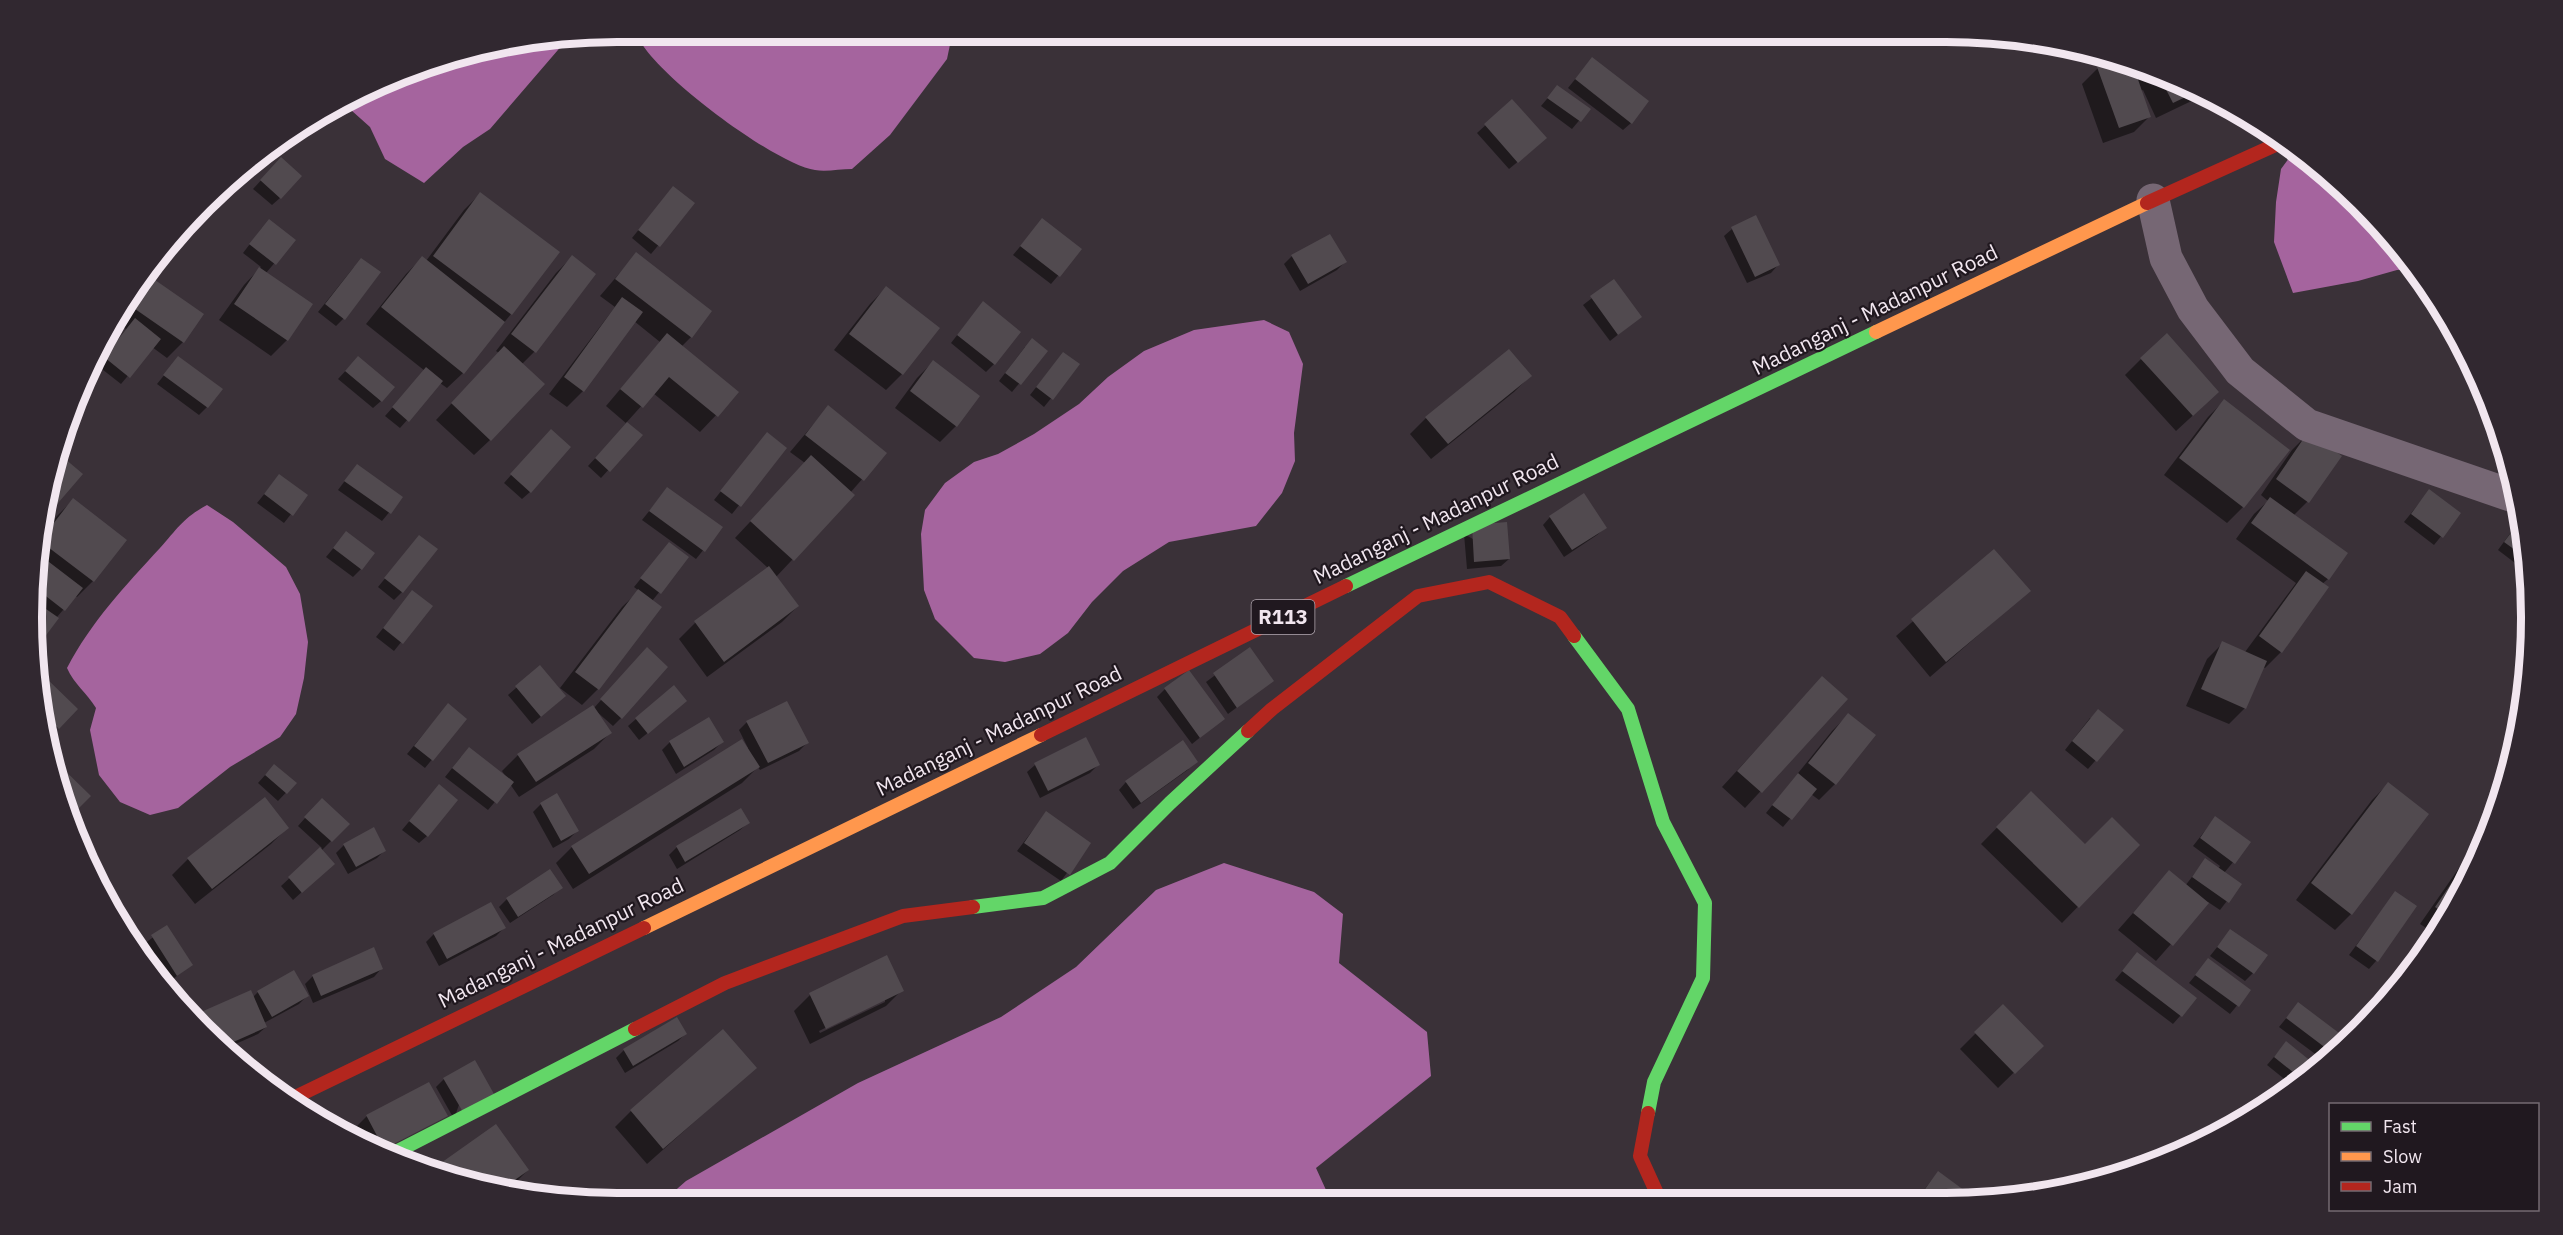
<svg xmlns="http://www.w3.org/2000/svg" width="2563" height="1235" viewBox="0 0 2563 1235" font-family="'IBM Plex Sans',sans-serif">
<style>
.water{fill:#a5649e}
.shadow{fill:#0007;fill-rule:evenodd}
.building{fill:#514a4f}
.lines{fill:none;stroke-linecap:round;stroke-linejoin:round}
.street{stroke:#766774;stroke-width:33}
.fast{stroke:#63d668;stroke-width:14}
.slow{stroke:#ff974d;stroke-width:14}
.jam{stroke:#b3261e;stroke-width:14}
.labels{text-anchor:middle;stroke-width:4.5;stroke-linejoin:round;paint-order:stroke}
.shield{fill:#20181f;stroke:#b2a8b1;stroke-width:1.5}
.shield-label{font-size:20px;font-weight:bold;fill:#f1e6ef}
.street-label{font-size:21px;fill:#f1e6ef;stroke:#20181f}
.rim{fill:none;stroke:#f1e6ef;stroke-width:8}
</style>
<rect width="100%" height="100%" fill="#3a3138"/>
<path class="water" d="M636 32H949L952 35 947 59 890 135 852 169C840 169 826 172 815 170 776 165 645 68 636 32Z
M570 36 490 129 463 147 424 183 385 159 370 127 342 102 429 63 504 43Z
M2295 150 2360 203 2414 269 2397 270 2358 281 2293 293 2274 242 2276 202 2281 169Z
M1264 320 1289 332 1303 364 1294 433 1295 461 1282 493 1256 526 1169 542 1123 571 1092 602 1068 633 1040 654 1005 662 974 658 935 619 924 590 921 534 925 510 945 483 974 462 998 454 1034 434 1079 404 1108 377 1144 351 1194 330Z
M207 505 233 522 286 567 300 594 308 642 304 678 296 714 280 737 230 767 178 808 150 815 120 802 99 775 90 730 96 708C87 693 74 684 67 668 91 622 125 586 160 548 178 528 183 518 207 505Z
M1224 863 1314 892 1343 914 1339 963 1427 1032 1431 1076 1316 1168 1331 1201 661 1203 686 1181 858 1083 1001 1017 1076 967 1156 890Z"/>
<path class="shadow" d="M2119 61 2170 76 2204 95 2156 118 2143 90 2141 91 2150 116 2134 132 2103 143 2082 84 2098 68Z
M1585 67 1631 123 1623 130 1568 88Z
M1557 87 1588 110 1572 129 1541 106Z
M1512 101 1537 146 1509 169 1477 133Z
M273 167 280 198 272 205 253 189Z
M480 194 511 314 463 373 447 388 440 383 400 428 385 416 425 371 366 324 406 274 422 258 426 261 464 210Z
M666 196 693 204 651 254 632 238Z
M1042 220 1080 250 1051 284 1013 255Z
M262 228 294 240 266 273 287 340 271 356 219 320 244 285 261 267 243 253Z
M1732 229 1778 265 1771 273 1747 283 1724 236Z
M636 254 691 337 681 347 737 393 700 432 653 393 626 423 640 435 601 478 588 466 627 424 606 406 660 342 634 321 583 391 567 407 549 394 615 307 600 296Z
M1292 256 1345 262 1337 270 1300 291 1284 264Z
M572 257 594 274 534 352 522 364 490 440 474 455 436 420 499 353 496 351 556 273Z
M354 267 343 319 336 326 318 312Z
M144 274 202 314 183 342 167 358 152 347 121 384 98 366 126 329 120 325 97 355 130 292Z
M1614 281 1640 317 1610 341 1583 305Z
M886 288 902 374 886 390 834 350 870 304Z
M976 311 994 364 986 372 951 343Z
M1025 347 1046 351 1012 392 999 381Z
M178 358 207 407 199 415 157 384Z
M2141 359 2201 408 2176 431 2125 375Z
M933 362 956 426 940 442 895 408 917 378Z
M1056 362 1078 365 1044 407 1030 395Z
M350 366 381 401 373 408 338 379Z
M1530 376 1514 392 1431 459 1410 434 1426 418Z
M2224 401 2288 450 2243 507 2227 523 2164 475 2208 417Z
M828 407 885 453 850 493 853 495 776 577 798 606 782 622 707 677 679 639 695 623 768 568 735 538 805 463 790 452Z
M2308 434 2307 502 2293 516 2328 579 2322 584 2327 588 2281 652 2265 668 2263 667 2245 708 2229 724 2186 706 2207 659 2223 643 2245 652 2296 583 2236 539 2254 514 2268 501 2261 495 2292 450Z
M543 439 530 492 522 499 504 483Z
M760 442 785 448 732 514 714 500Z
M350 474 401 498 382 521 338 490Z
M279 476 306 495 284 523 257 503Z
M667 489 721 528 696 559 642 520Z
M2429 491 2459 514 2434 545 2404 522Z
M73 500 125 540 93 581 77 597 75 596 57 617 35 648 33 580 38 541 57 516Z
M1550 517 1605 528 1597 535 1564 557 1543 525Z
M2522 517 2526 559 2519 566 2498 550Z
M346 533 361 569 353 577 326 557Z
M1464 534 1509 559 1501 566 1467 569Z
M419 537 402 592 394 600 378 587Z
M669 544 687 558 652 601 598 689 582 705 560 688 622 607 639 591 634 587Z
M1994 551 2029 591 1930 677 1896 636Z
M412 592 430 606 394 651 376 637Z
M1250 649 1272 681 1228 714 1206 682Z
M639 657 621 718 613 726 596 711 610 733 594 749 519 797 510 784 488 810 445 777 461 757 506 777 502 771 518 755 594 708Z
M540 667 556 704 532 724 508 695Z
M44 678 76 709 50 735 45 730 36 694V686Z
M1822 678 1846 699 1745 808 1722 787Z
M1165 689 1223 719 1192 744 1157 697Z
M677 709 639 740 628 726 636 719Z
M441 713 465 719 425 768 407 754Z
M1848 715 1874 735 1835 784 1819 800 1811 794 1783 827 1766 813 1832 731Z
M2090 718 2122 730 2088 769 2065 750Z
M709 719 722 742 714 750 676 774 662 750 670 742Z
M747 722 807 743 799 751 760 770 758 767 742 783 573 889 556 863 572 847 748 748 739 730Z
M1085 739 1098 765 1090 773 1040 798 1027 772 1035 765Z
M1189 769 1133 809 1119 790 1126 782Z
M267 773 295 783 278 801 258 783Z
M2388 784 2351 914 2335 930 2296 900 2372 800Z
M2031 793 2085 846 2138 845 2062 923 1981 844Z
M432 794 427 836 419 843 402 830Z
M264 799 287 828 271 844 195 904 172 875 188 859Z
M541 804 577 831 569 839 553 848 533 812Z
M314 808 348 824 322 850 325 871 293 900 281 886 322 848 298 826Z
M741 810 748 823 740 830 677 869 669 855 677 847Z
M1046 813 1089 843 1061 881 1017 851Z
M2215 818 2249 843 2224 873 2240 884 2220 910 2208 902 2156 961 2118 930 2169 872 2185 886 2205 860 2218 869 2220 866 2193 846Z
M344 845 385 850 377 858 348 874 336 853Z
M2475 852 2479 855 2434 933 2420 924 2459 868Z
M550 871 561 887 553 895 510 923 499 907 507 899Z
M2395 893 2376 961 2369 969 2349 955Z
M167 927 192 964 168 983 144 944Z
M504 928 496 936 439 966 426 942 434 934Z
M2230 931 2253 973 2245 981 2210 956Z
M2137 954 2195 999 2173 1024 2115 980Z
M886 957 902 990 886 1006 810 1044 794 1011 810 995ZM885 998V1002L820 1033 819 1031Z
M2208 960 2249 991 2230 1014 2189 983Z
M381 969 374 977 313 1003 305 984 313 976Z
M258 992 307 996 299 1004 264 1023 266 1027 258 1034 224 1049 195 1022 202 1013 252 998Z
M2298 1004 2341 1036 2322 1059 2279 1027Z
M2003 1006 2041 1046 1998 1088 1960 1049Z
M685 1034 678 1041 625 1073 616 1058 624 1050Z
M2286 1043 2314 1071 2294 1087 2267 1065Z
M474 1062 454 1119 436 1087 444 1079Z
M755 1068 647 1164 615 1127 631 1111Z
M429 1084 385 1155 335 1128 344 1123 350 1133 367 1116Z
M496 1126 528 1170 512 1186 502 1192 432 1171Z
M1938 1172 1974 1199H1917Z"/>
<path class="building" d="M1592 57 1649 101 1632 124 1575 79Z
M2117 60 2133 65 2151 117 2119 128 2097 67Z
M2157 72 2170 76 2198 91 2173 103Z
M1557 85 1591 109 1581 122 1547 98Z
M1512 99 1547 138 1518 163 1484 124Z
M281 157 302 176 281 199 260 180Z
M673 186 695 203 660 247 638 230Z
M480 192 560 252 512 315 433 256Z
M1756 215 1780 265 1755 277 1731 227Z
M1042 218 1082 249 1060 277 1020 246Z
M269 219 296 240 276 265 249 244Z
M1330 234 1347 262 1308 284 1291 255Z
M636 252 712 311 692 338 615 279Z
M572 255 596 274 536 353 511 334Z
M422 256 505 322 464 374 381 307Z
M361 258 381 272 345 320 325 304Z
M259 267 313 304 288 341 234 304Z
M145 273 204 314 184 343 125 302Z
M1614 279 1642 317 1618 335 1590 296Z
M886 286 940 328 903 375 849 334Z
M622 297 643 312 584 392 564 377Z
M983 301 1021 332 995 365 957 335Z
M120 311 128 317 101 352 99 351Z
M135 318 161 339 130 378 104 357Z
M667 333 739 392 718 417 669 377 643 408 620 389Z
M2167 333 2219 392 2193 416 2140 358Z
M1032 338 1048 351 1021 385 1005 373Z
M504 346 545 384 491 441 451 403Z
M1509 349 1532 376 1448 444 1425 417Z
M1063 352 1080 364 1053 400 1036 387Z
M178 356 223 389 208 408 163 375Z
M358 356 395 387 382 402 345 371Z
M933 360 980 396 957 427 910 391Z
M426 367 443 381 409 422 392 407Z
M2224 399 2290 450 2244 508 2179 458Z
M828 405 887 453 864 481 805 435Z
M627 422 643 435 610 472 595 458Z
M551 429 571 447 531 493 510 474Z
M767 432 787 448 741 507 720 491Z
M2308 432 2342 456 2309 503 2276 479Z
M58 453 83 474 40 524 43 503Z
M811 455 855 495 794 561 750 521Z
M357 464 403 497 391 514 344 481Z
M279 474 308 495 293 516 264 494Z
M667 487 723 527 705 552 649 511Z
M2429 489 2461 513 2443 538 2411 514Z
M1584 493 1607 528 1572 550 1549 516Z
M2270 497 2348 553 2329 580 2251 523Z
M73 498 127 540 94 582 40 541Z
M2522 518V521L2526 558 2504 542Z
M1507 522 1510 559 1474 562 1472 525Z
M346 531 375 553 362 570 333 548Z
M419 535 438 549 403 593 384 578Z
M669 542 689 557 661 594 640 578Z
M1994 549 2031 591 1946 662 1911 619Z
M36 552 83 588 65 611 33 586Z
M769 566 799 606 724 662 694 621Z
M2306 571 2329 587 2282 653 2259 636Z
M638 589 662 607 599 690 575 672Z
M412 590 433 606 403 644 383 628Z
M33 600 59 618 35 650Z
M2222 641 2267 661 2246 709 2201 689Z
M647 647 668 667 622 719 600 699Z
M1250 647 1274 681 1237 708 1213 673Z
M540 665 566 696 541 717 515 686Z
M1189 670 1225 719 1200 738 1164 688Z
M44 676 78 709 59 729 41 711 36 685Z
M1822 676 1848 699 1762 793 1737 771Z
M674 685 687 701 648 734 635 718Z
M787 701 809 743 768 763 746 721Z
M448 703 467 719 433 761 414 746Z
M593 705 612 733 536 782 517 754Z
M2098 709 2124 730 2097 762 2072 741Z
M1848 713 1876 735 1836 785 1808 763Z
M709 717 724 742 684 767 669 741Z
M1086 737 1100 765 1048 791 1034 763Z
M742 739 760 767 589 874 571 846Z
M1183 740 1198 762 1141 803 1125 781Z
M469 747 514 782 497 804 452 768Z
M51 757 91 796 68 819 62 806Z
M274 764 297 783 287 794 265 775Z
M1798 773 1817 789 1792 820 1772 805Z
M2388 782 2429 814 2352 915 2311 883Z
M439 784 458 800 428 837 409 821Z
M2031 791 2085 844 2112 817 2140 845 2079 908 1996 827Z
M557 793 579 831 561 841 540 803Z
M265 797 289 828 212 889 187 858Z
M322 798 350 824 332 842 304 817Z
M741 808 750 823 685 862 676 846Z
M1046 811 1091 843 1070 875 1024 843Z
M2215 816 2251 842 2235 864 2200 838Z
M374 827 386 851 356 867 343 844Z
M320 847 335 864 302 893 288 877Z
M2474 850 2480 854 2445 914 2435 907Z
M2205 858 2242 884 2229 903 2192 877Z
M550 869 563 888 518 917 506 898Z
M2169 870 2209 903 2173 946 2133 913Z
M2395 891 2417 906 2378 962 2356 946Z
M491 902 506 928 447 959 433 933Z
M167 925 193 965 177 976 151 935Z
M2230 929 2268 955 2254 974 2217 947Z
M374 947 383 969 321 996 312 975Z
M2137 952 2197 998 2182 1017 2122 971Z
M887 955 904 991 826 1029 809 993Z
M2208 958 2251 990 2239 1007 2195 975Z
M294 970 309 996 272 1017 257 991Z
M251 990 267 1027 222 1047 214 1040 201 1012Z
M2298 1002 2343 1036 2331 1052 2286 1018Z
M2003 1004 2044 1046 2015 1074 1974 1032Z
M677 1017 687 1034 633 1066 623 1049Z
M723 1029 757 1068 663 1149 630 1110Z
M2286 1041 2318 1067 2304 1081 2274 1057Z
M475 1060 494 1094 463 1112 443 1078Z
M429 1082 448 1116 384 1149 366 1115Z
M344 1121 354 1138 334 1127Z
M496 1124 529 1170 499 1191 431 1170Z
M1938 1171 1976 1199H1924L1920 1196Z"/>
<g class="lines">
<path class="street" d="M2153 200 2166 258 2193 309 2240 371 2307 425 2519 498"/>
<path class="fast" d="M1346 586 1876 332
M1574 636 1628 709 1663 822 1705 903 1703 978 1654 1082 1648 1113
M973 907 1043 898 1110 863 1170 803 1248 731
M388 1156 635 1029"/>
<path class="slow" d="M1876 332 2147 203
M644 928 1041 735"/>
<path class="jam" d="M2147 203 2284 141
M1248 731 1272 709 1418 596 1489 582 1560 617 1574 636
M1041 735 1346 586
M635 1029 725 983 903 916 973 907
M287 1101 644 928
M1648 1113 1640 1156 1660 1200"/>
</g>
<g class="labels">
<rect class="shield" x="1251.5" y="600" width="63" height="34" rx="4.5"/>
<g class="shield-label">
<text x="1283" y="624">R113</text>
</g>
<g class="street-label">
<text transform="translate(1875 310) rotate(-26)" y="7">Madanganj - Madanpur Road</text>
<text transform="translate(1436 519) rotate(-26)" y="7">Madanganj - Madanpur Road</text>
<text transform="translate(999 731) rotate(-26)" y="7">Madanganj - Madanpur Road</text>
<text transform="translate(561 943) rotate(-26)" y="7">Madanganj - Madanpur Road</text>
</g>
</g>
<path d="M0 0H2563V1235H0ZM617 42H1946A575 575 0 0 1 2521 617V618A575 575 0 0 1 1946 1193H617A575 575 0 0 1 42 618V617A575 575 0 0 1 617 42Z" fill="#312830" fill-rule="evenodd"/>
<path class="rim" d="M617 42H1946A575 575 0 0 1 2521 617V618A575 575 0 0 1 1946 1193H617A575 575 0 0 1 42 618V617A575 575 0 0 1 617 42Z"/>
<rect x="2329" y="1103" width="210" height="108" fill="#20181f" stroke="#746a72" stroke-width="1.5"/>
<rect x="2341" y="1122" width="30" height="9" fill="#63d668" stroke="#746a72" stroke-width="1.5"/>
<text x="2383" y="1133" font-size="18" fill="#f1e6ef">Fast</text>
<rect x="2341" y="1152" width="30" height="9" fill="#ff974d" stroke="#746a72" stroke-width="1.5"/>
<text x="2383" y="1163" font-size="18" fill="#f1e6ef">Slow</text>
<rect x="2341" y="1182" width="30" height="9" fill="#b3261e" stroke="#746a72" stroke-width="1.5"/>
<text x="2383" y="1193" font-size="18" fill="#f1e6ef">Jam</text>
</svg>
